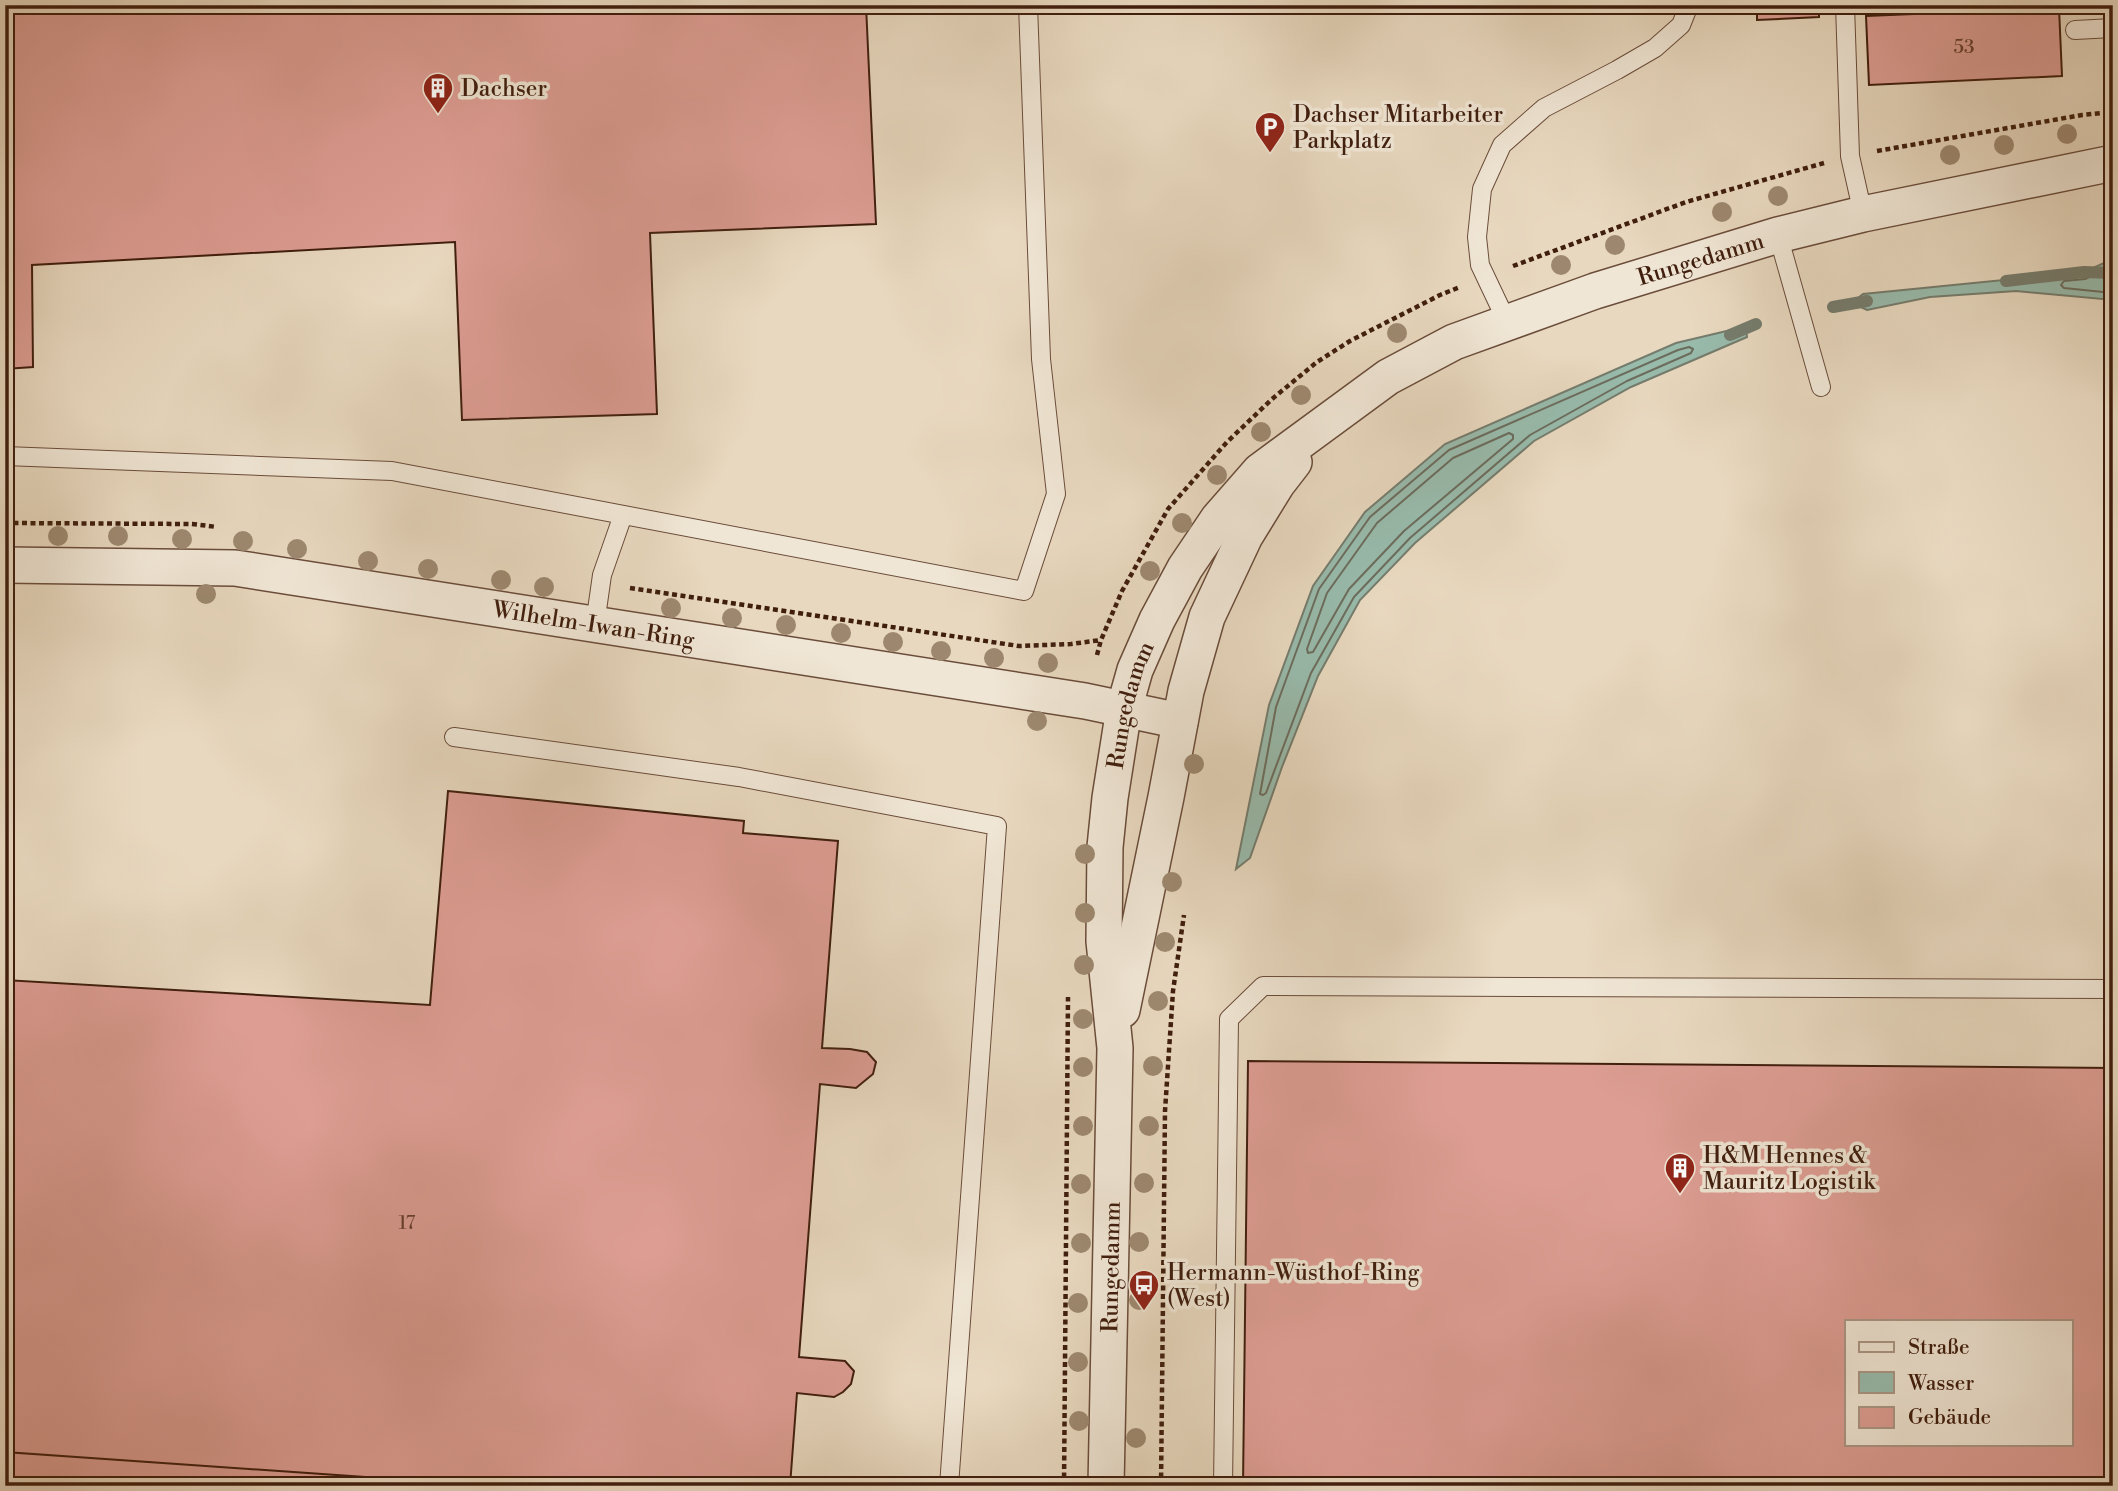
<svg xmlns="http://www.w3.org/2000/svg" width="2118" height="1491" viewBox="0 0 2118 1491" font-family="'Libre Bodoni',serif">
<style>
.water{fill:#98bbac;stroke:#757c6d;stroke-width:2}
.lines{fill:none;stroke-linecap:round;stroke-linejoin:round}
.shore{stroke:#6c6c5d;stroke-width:2}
.stream{stroke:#757c6d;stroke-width:12}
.building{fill:#dd9d93;stroke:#401e0e;stroke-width:2;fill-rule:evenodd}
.lane-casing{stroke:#6a4c3a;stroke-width:20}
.street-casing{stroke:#6a4c3a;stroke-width:38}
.path{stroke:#401e0e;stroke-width:4.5;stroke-dasharray:5 3.5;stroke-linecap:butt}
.lane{stroke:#f0e6d5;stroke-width:18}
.street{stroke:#f0e6d5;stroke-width:35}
.tree{fill:#9d886f}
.labels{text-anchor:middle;stroke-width:7;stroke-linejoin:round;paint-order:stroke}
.number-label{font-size:19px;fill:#673e2f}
.poi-label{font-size:23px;fill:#401e0e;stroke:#f0e6d5;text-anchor:start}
.street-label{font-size:23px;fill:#401e0e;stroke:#f0e6d5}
</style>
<rect width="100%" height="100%" fill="#e8d8bf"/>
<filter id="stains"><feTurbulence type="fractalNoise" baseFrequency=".00286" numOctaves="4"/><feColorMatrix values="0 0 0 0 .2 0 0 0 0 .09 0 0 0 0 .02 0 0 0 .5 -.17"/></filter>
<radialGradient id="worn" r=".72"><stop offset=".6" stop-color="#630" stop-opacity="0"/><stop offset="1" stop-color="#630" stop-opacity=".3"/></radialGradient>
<path class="water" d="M2113 259V300L2016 291 1930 297 1867 310 1852 303 1863 294 2084 272Z
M1746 328 1747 337 1631 387 1534 441 1415 543 1360 600 1318 676 1282 767 1250 858 1236 869 1269 705 1313 586 1365 512 1445 444 1676 343 1735 329Z"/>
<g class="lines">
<path class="shore" d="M2113 266 2085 279 2064 281 2061 285 2064 288 2113 293
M1689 347 1693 349 1691 353 1627 381 1530 435 1410 538 1354 597 1311 673 1266 793 1263 795 1260 794 1276 707 1319 589 1370 517 1449 450 1678 350Z
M1509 433 1513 435V439L1404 531 1349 589 1313 652 1308 653 1307 649 1327 593 1377 523 1453 458Z"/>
<path class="stream" d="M2006 281 2084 272 2113 273
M1833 307 1867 301
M1730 335 1756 324"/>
</g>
<path class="building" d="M5 5H866L876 224 650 233 657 414 462 420 455 242 32 265 33 367 5 369Z
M1757 5H1819V17L1757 20Z
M1907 5H1998V7L1907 12Z
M2059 8 2062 76 1869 85 1866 16Z
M448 791 744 821 743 833 838 841 822 1048 850 1049 867 1052 876 1062 873 1074 856 1088 820 1084 799 1357 845 1361 854 1371 851 1384 843 1392 834 1397 797 1393 790 1486H422V1481L5 1452V980L430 1005Z
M1248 1061 2113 1068V1486H1243ZM1847 1321H2071V1444H1847Z
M5 1452 422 1481V1486H5Z"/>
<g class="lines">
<g class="lane-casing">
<path id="lane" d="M1845 5 1850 156 1863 214
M2075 30 2113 28
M1778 235 1821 387
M1507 322 1480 265 1477 237 1482 189 1502 145 1544 108 1617 70 1655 48 1681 25 1689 5
M5 456 392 471 1024 591 1056 494 1041 359 1028 5
M595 624 602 575 623 515
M454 737 739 777 997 826 949 1486
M1223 1486 1229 1019 1263 986 2113 989"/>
</g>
<g class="street-casing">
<g id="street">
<path id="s1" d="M5 565 235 568 1085 701 1180 721"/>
<path d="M1122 1010 1166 797 1186 691 1207 617 1245 536 1277 484 1294 462"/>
<path id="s2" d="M1106 1486 1115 1048 1104 941 1105 847 1110 798 1124 709 1135 670 1157 620 1185 568 1218 519 1260 471 1388 377 1454 342 1595 291 1778 235 1863 214 2113 163"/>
</g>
</g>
<path class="path" d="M1877 151 2082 115 2113 112
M1513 266 1686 202 1824 163
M5 523 192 524 217 527
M630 588 1019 646 1071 644 1101 640
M1097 655 1101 640 1122 591 1168 509 1227 442 1272 399 1317 362 1350 341 1440 295 1460 287
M1064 1486 1068 997
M1161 1486 1165 1111 1173 991 1184 915"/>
<use href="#lane" class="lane"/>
<use href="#street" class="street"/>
</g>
<g class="tree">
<circle cx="2067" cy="134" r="10"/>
<circle cx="2004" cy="145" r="10"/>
<circle cx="1950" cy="155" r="10"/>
<circle cx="1778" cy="196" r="10"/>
<circle cx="1722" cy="212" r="10"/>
<circle cx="1615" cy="245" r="10"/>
<circle cx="1561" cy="265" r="10"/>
<circle cx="1397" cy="333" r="10"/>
<circle cx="1301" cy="395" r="10"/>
<circle cx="1261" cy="432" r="10"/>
<circle cx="1217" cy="475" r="10"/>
<circle cx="1182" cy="523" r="10"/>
<circle cx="58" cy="536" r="10"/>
<circle cx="118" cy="536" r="10"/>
<circle cx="182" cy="539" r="10"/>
<circle cx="243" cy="541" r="10"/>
<circle cx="297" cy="549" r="10"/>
<circle cx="368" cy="561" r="10"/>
<circle cx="428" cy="569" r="10"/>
<circle cx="1150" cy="571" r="10"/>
<circle cx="501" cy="580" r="10"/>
<circle cx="544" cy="587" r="10"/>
<circle cx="206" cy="594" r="10"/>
<circle cx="671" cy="608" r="10"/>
<circle cx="732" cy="618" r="10"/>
<circle cx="786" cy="625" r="10"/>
<circle cx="841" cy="633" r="10"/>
<circle cx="893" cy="642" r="10"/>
<circle cx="941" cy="651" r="10"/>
<circle cx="994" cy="658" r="10"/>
<circle cx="1048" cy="663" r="10"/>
<circle cx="1037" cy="721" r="10"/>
<circle cx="1194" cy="764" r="10"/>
<circle cx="1085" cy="854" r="10"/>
<circle cx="1172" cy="882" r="10"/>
<circle cx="1085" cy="913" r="10"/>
<circle cx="1165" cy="942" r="10"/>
<circle cx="1084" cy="965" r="10"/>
<circle cx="1158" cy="1001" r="10"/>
<circle cx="1083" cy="1019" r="10"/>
<circle cx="1153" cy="1066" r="10"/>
<circle cx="1083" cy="1067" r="10"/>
<circle cx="1083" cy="1126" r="10"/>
<circle cx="1149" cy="1126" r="10"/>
<circle cx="1144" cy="1183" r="10"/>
<circle cx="1081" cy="1184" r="10"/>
<circle cx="1139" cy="1242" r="10"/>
<circle cx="1081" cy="1243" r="10"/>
<circle cx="1139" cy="1300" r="10"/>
<circle cx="1078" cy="1303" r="10"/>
<circle cx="1078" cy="1362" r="10"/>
<circle cx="1079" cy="1421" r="10"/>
<circle cx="1136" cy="1438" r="10"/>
</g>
<defs>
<g id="building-pin" transform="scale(1.575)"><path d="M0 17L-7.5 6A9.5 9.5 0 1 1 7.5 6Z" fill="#8f2418" stroke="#f0e6d5"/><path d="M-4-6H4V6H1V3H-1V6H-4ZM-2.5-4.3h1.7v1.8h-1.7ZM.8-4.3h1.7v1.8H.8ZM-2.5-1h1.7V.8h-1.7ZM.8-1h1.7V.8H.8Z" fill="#fff"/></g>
<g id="parking-pin" transform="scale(1.575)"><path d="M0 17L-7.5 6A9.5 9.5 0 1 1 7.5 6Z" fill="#8f2418" stroke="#f0e6d5"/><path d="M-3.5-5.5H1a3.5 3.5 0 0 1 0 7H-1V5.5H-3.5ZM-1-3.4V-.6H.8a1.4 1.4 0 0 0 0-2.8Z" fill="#fff"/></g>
<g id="bus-pin" transform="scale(1.575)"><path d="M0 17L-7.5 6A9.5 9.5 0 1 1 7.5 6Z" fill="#8f2418" stroke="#f0e6d5"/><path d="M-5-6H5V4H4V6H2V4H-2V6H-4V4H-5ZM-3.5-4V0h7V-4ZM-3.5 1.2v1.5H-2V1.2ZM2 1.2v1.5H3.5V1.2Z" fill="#fff"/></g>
</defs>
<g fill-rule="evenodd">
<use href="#building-pin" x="438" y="88"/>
<use href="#parking-pin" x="1270" y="127"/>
<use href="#building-pin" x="1680" y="1168"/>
<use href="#bus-pin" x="1144" y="1285"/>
</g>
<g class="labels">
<g class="number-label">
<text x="1964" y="53">53</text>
<text x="407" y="1229">17</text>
</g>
<g class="poi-label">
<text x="461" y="96">Dachser</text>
<text x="1293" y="122">Dachser Mitarbeiter<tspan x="1293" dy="26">Parkplatz</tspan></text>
<text x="1703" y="1163">H&amp;M Hennes &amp;<tspan x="1703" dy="26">Mauritz Logistik</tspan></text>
<text x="1167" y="1280">Hermann-Wüsthof-Ring<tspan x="1167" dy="26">(West)</tspan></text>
</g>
<g class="street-label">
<text dy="8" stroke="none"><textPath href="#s2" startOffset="1550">Rungedamm</textPath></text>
<text dy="8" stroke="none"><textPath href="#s1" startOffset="593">Wilhelm-Iwan-Ring</textPath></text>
<text dy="8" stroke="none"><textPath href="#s2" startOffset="784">Rungedamm</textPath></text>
<text dy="8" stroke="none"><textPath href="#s2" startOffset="219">Rungedamm</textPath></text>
</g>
</g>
<rect width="2118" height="1491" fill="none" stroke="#e8d8bf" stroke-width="28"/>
<rect x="7" y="7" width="2104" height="1477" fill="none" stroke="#401e0e" stroke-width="3.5"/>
<rect x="14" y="14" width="2090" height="1463" fill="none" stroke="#401e0e" stroke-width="2"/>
<rect x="1845" y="1320" width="228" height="126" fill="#f0e6d5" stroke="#aa9685" stroke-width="2"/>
<rect x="1859" y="1342" width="35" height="10" fill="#f0e6d5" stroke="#aa9685" stroke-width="2"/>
<text x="1908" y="1354" font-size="21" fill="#401e0e">Straße</text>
<rect x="1859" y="1372" width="35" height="21" fill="#98bbac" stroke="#aa9685" stroke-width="2"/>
<text x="1908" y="1390" font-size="21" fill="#401e0e">Wasser</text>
<rect x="1859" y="1407" width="35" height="21" fill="#dd9d93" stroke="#aa9685" stroke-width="2"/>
<text x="1908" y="1424" font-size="21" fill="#401e0e">Gebäude</text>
<rect width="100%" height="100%" filter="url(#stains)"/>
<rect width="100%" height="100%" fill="url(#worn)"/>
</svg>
